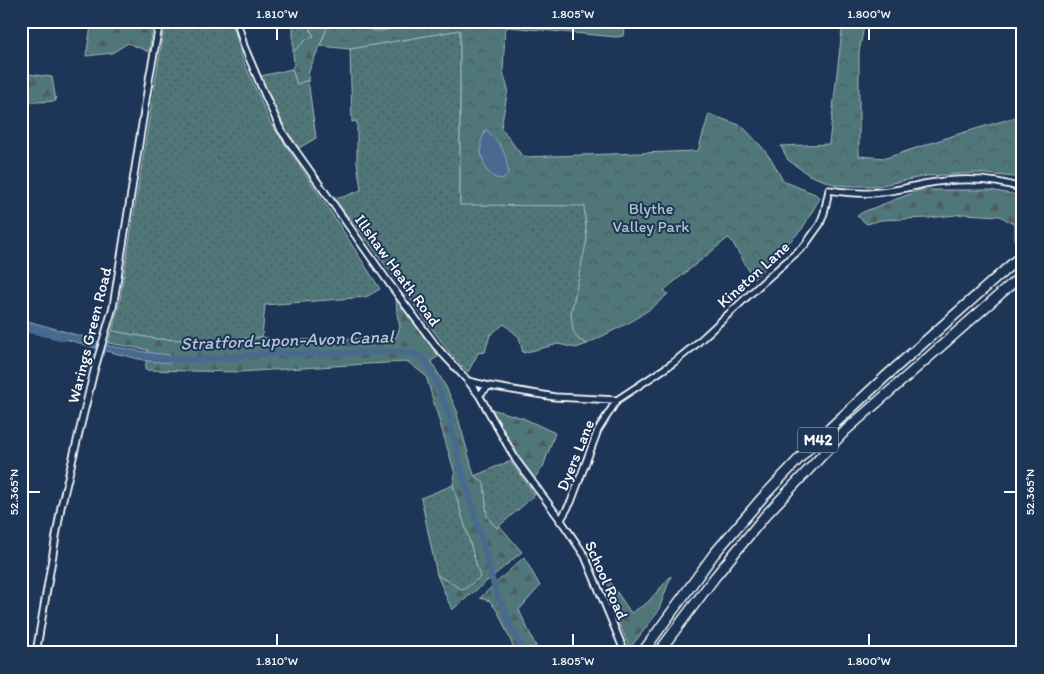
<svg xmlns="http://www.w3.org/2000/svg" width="1044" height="674" viewBox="0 0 1044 674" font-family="Itim,sans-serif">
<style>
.grass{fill:url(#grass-dots);stroke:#a8babc}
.forest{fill:url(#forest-firs);stroke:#a8babc}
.park{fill:url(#park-crowns);stroke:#a8babc}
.pitch{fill:#507678;stroke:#a8babc}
.water{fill:#496b90;stroke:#92a6bc}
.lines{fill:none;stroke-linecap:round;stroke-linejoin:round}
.canal{stroke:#496b90;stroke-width:6}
.minor-casing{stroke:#fff;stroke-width:9}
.highway-casing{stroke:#fff;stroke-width:12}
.minor{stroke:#1d3557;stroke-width:5.5}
.highway{stroke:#1d3557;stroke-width:9}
.ticks{fill:none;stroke:#fff;stroke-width:2}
.labels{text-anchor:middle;stroke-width:4;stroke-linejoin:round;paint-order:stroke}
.shield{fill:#1d3557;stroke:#bbc2cd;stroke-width:1}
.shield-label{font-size:15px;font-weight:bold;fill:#fff}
.park-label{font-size:16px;fill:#b0c1c2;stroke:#1d3557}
.street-label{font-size:16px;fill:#fff;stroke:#1d3557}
.water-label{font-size:18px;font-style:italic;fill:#b6c4d3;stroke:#1d3557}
.neatline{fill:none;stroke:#fff;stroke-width:2}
.ticks-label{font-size:12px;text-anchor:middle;fill:#fff}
</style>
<defs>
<pattern id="grass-dots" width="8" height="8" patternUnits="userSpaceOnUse" patternTransform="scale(1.25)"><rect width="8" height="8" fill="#507678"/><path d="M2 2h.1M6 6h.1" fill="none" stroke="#4e5d5e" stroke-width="1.8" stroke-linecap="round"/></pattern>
<pattern id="forest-firs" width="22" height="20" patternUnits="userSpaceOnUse" patternTransform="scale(1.25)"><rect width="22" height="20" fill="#507678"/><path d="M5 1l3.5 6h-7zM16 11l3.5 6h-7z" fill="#4e5d5e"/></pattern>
<pattern id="park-crowns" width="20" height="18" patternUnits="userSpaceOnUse" patternTransform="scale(1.25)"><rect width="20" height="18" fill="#507678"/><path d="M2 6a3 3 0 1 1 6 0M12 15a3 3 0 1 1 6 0" fill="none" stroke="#4e5d5e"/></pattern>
</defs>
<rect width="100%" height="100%" fill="#1d3557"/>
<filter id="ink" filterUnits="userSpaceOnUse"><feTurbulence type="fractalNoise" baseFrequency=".02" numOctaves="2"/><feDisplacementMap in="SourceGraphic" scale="10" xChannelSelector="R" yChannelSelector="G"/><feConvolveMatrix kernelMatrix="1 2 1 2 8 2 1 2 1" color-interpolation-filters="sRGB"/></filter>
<g filter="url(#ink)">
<path class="grass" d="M165 21H232L243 60 270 122 331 212 380 289 366 297 265 305 262 337 215 341 157 339 112 331 119 305Z
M293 21H309L311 31 314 36 308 38 293 52Z
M460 30V204L584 205 587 239 571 313 578 339 587 344 576 348 558 344 523 353 519 337 504 324 490 335 485 352 478 353 468 372 449 352 359 229 332 198 343 197 361 190 357 162V121L352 122 350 49Z
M292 69 297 84 308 80 316 138 299 148 290 138 262 83 261 76Z
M510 461 535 495 497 528 487 517 484 483 474 476Z
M453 485 480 577 463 591 437 575 421 498Z"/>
<path class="forest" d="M92 21H154L149 52 128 43 112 53 86 56Z
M309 21H330L309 71 308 80 297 84 292 69 294 65 293 52 308 38 314 36 311 31Z
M21 73 52 77 56 101 21 103Z
M920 190H990L1023 196V235L1015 241V225L1000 216 964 214 929 218 881 220 867 224 857 216 863 212Z
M396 296 439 356 431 361 446 387 458 413 457 414 474 475 484 483 487 517 497 528 499 525 522 552 452 610 437 575 463 590 480 577 453 485 455 474 426 376 408 362 366 364 239 372 145 370 148 350 108 343 112 331 157 339 215 341 262 337 279 340 396 338 400 327 397 314Z
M491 409 523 418 555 433 543 467 533 480 519 458Z
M524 557 540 586 519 610 539 653H516L498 612 490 601 480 598Z
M605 574 631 613 647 603 671 576 658 612 630 648 618 622Z"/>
<path class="park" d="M330 21H677L624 28 623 36 616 37 509 27 505 29 503 72 508 89 501 128 523 157 698 151 709 114 742 126 761 146 773 162 783 181 815 194 820 198 802 229 754 279 731 240 728 238 664 290 668 294 653 307 632 321 587 344 578 339 573 331 571 313 587 239 584 206 460 205V30L350 49 320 46Z
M843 21H865L859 52V156L886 158 955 135 1023 115V181L1014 177 977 173 927 176 877 186H856L836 185 809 175 788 160 781 146 829 144Z"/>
<path class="pitch" d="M358 21H411C404 25 384 32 376 31 370 30 363 25 358 21Z"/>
<path class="water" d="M486 129C501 144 507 152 508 173L504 179 495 178 486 170 481 153V141Z
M21 319 84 337 110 346 145 352 170 355V363L147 361 106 351 21 326Z"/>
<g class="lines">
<path class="canal" d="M21 328 64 338
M162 359 200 360 276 353 303 354 384 352H406L421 357 426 362 435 379 450 420 458 456 485 552 495 590 498 598 503 605 511 628 525 653"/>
<g class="minor-casing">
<path id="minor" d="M237 21 244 46 264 93 281 130 389 283 436 346 442 353 468 381 479 395 516 460 562 522 585 556 625 653
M468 381 489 386
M479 395 489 386 555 397 617 400 673 363 694 346 761 284 805 245 820 224 824 213 829 190C843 192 857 194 871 193 889 192 907 188 924 184 957 178 991 177 1023 189
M560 521 571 502 598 430 617 400
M36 653 61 507 94 371 113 307 150 74 160 21"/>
</g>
<g class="highway-casing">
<path id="highway" d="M642 653 714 554 762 498 813 444 885 377 1023 254
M658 653 715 577 764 517 846 430 1023 274"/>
</g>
<use href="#minor" class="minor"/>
<use href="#highway" class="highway"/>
</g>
</g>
<path class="ticks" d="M277 28V40M573 28V40M869 28V40M28 492H40M1004 492H1016M277 634V646M573 634V646M869 634V646"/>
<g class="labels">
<rect class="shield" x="798" y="427.5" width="40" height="25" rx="4"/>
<g class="shield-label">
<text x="818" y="445">M42</text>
</g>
<g class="park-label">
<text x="651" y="214">Blythe<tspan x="651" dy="18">Valley Park</tspan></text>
</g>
<g class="street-label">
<text transform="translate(398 270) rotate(54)" y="6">Illshaw Heath Road</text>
<text transform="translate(753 274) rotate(-42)" y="6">Kineton Lane</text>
<text transform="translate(89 335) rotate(-76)" y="6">Warings Green Road</text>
<text transform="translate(575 455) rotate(-68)" y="6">Dyers Lane</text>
<text transform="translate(607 580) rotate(66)" y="6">School Road</text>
</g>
<g class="water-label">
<text transform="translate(287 340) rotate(-2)" y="6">Stratford-upon-Avon Canal</text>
</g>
</g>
<rect width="1044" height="674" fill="none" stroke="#1d3557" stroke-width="55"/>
<rect x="28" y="28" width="988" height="618" class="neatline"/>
<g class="ticks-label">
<text x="277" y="18">1.810°W</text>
<text x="573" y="18">1.805°W</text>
<text x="869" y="18">1.800°W</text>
<text transform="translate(14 492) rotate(-90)" y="4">52.365°N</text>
<text transform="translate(1030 492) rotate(-90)" y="4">52.365°N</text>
<text x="277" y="665">1.810°W</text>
<text x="573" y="665">1.805°W</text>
<text x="869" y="665">1.800°W</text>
</g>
</svg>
